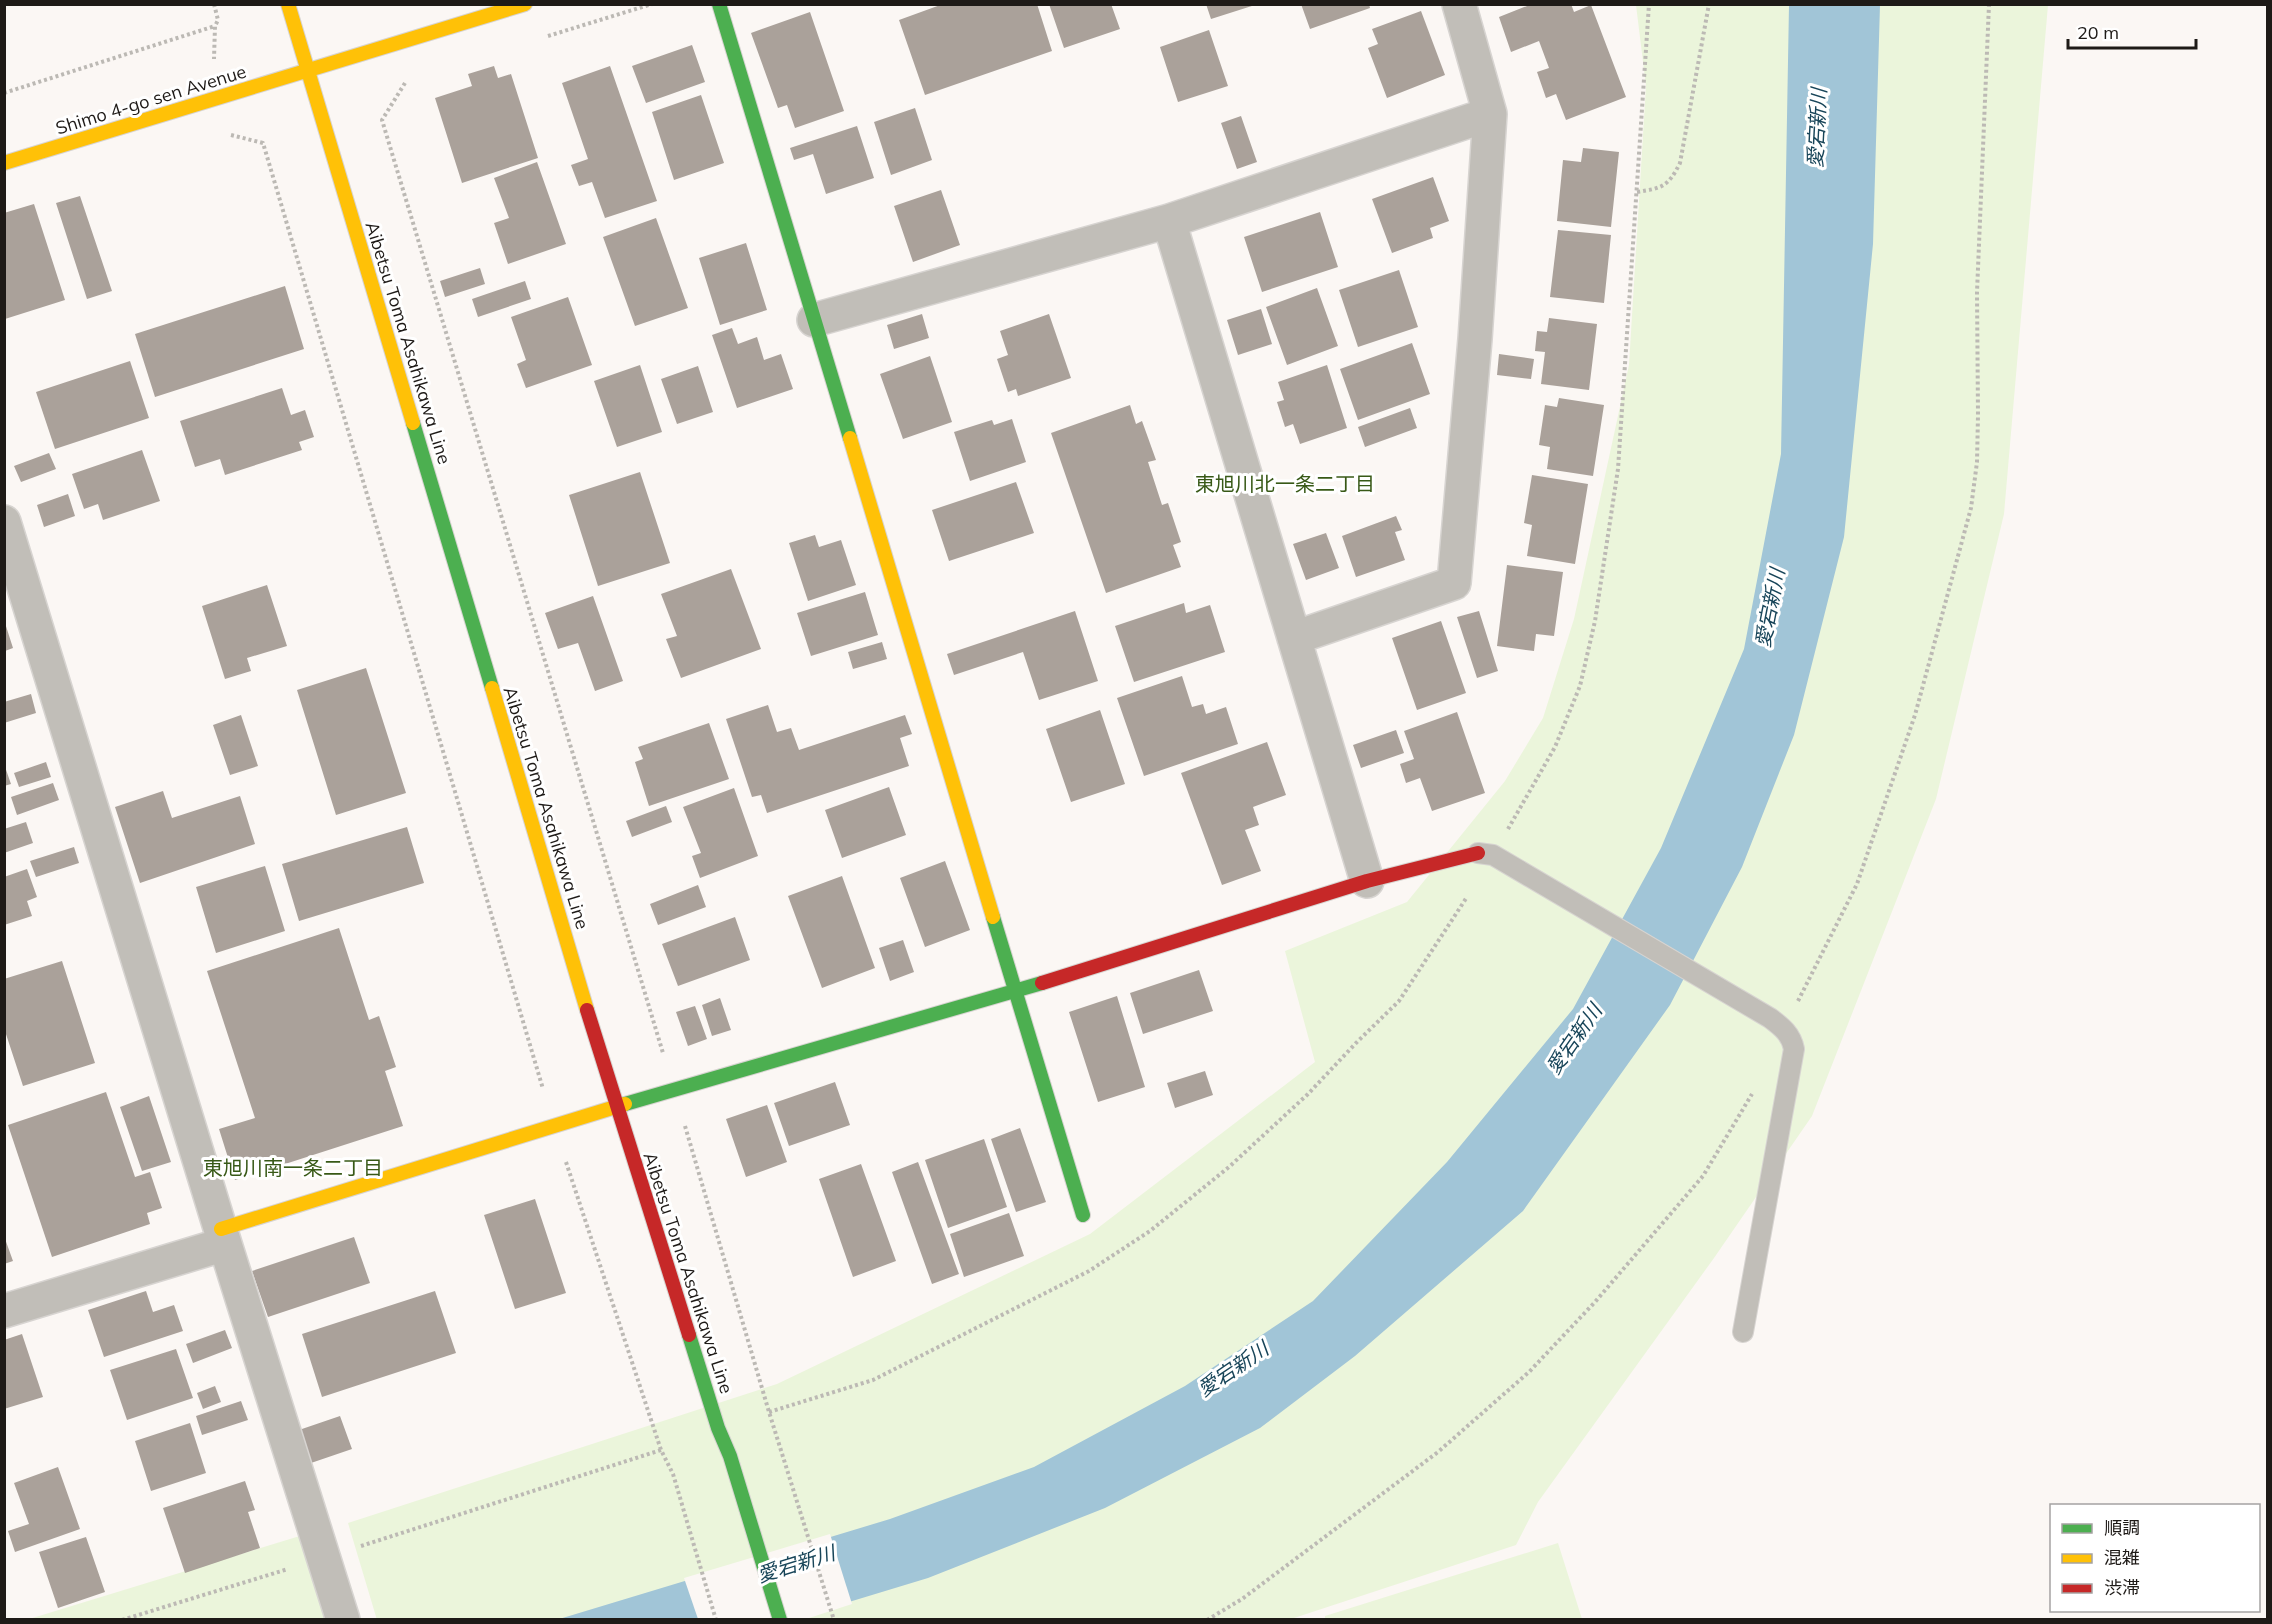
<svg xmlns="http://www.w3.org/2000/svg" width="2272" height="1624" viewBox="0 0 2272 1624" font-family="Mulish,'Noto Sans JP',sans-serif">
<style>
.green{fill:#ebf5db}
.water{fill:#a1c5d7}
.pier{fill:#fbf7f4}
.building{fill:#aaa19a}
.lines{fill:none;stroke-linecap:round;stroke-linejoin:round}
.lane-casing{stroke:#d7d4d1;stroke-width:22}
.street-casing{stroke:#d7d4d1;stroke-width:36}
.fast-casing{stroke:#d7d4d1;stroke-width:16}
.slow-casing{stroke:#d7d4d1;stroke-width:16}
.jam-casing{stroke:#d7d4d1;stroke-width:16}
.path{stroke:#bcb9b4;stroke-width:4;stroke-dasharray:3 3;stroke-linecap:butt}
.lane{stroke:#c1beb8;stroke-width:20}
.street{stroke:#c1beb8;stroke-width:33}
.fast{stroke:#4caf50;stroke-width:14}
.slow{stroke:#ffc107;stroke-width:14}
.jam{stroke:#c62828;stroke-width:14}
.labels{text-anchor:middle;stroke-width:6;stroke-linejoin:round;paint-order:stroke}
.street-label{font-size:18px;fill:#1e1a17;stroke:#fff}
.water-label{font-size:20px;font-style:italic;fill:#184559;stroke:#fff}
.neighbourhood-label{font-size:20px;fill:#385917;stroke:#fff}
</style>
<rect width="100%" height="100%" fill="#fbf7f4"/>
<path class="green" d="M1636 5H2048L2004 514 1936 799 1812 1116 1714 1258 1538 1502 1516 1545 1291 1619 377 1620 348 1523 777 1384 1090 1234 1315 1062 1285 951 1407 902 1505 781 1543 718 1574 619 1629 365 1646 86Z
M303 1535 330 1620H26Z
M1558 1543 1582 1619H1325V1616Z"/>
<path class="water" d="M1789 5H1880L1873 244 1844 537 1794 735 1742 867 1670 1005 1523 1211 1355 1356 1260 1428 1105 1508 928 1578 793 1619 556 1620 890 1519 1034 1467 1185 1386 1313 1301 1447 1162 1573 1009 1661 848 1744 649 1781 454Z"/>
<path class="pier" d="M830 1534 852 1604 803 1620 698 1619 684 1578Z"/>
<path class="building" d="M943 4H1037L1052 51 925 95 899 20Z
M1049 4H1111L1120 29 1064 48Z
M1206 4H1255V5L1211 19Z
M1301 4H1369L1370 8 1310 29Z
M1532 4H1571L1574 12 1591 5 1626 97 1566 120 1556 94 1546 98 1537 72 1549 68 1539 41 1511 52 1499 17Z
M1421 11 1445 75 1387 98 1368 48 1378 44 1372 29Z
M810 12 844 111 795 128 787 105 778 108 751 33Z
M1209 30 1228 86 1178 102 1160 47Z
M692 45 705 82 646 103 632 66Z
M494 66 498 78 511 74 538 158 462 183 435 98 472 86 468 74Z
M610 66 657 201 605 218 592 182 579 186 571 165 588 159 562 83Z
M701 95 724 163 674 180 652 112Z
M915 108 932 160 891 175 874 122Z
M1241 116 1257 162 1237 169 1221 123Z
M857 126 874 178 826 194 813 154 794 160 790 148Z
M1583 148 1619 152 1611 227 1557 221 1563 160 1581 162Z
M537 162 566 244 508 264 494 223 509 218 494 178Z
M1433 177 1449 221 1430 228 1433 238 1392 253 1372 199Z
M941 190 960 245 913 262 894 206Z
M80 196 112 291 87 299 56 203Z
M34 204 65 300 5 319 4 213Z
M1320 212 1338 267 1262 292 1244 237Z
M656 218 688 308 635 326 603 237Z
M1558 230 1611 235 1604 303 1550 297Z
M746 243 767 310 720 325 699 258Z
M480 268 485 284 445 297 440 281Z
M1399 270 1418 327 1358 347 1339 290Z
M525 281 531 299 478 317 472 299Z
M285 286 304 349 155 397 135 334Z
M1317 288 1338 346 1287 365 1266 307Z
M568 297 592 365 526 388 517 364 526 360 511 317Z
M1261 309 1272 344 1238 355 1227 320Z
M922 314 929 338 894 349 887 325Z
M1049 314 1071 378 1018 396 1016 389 1008 392 997 359 1008 355 1000 331Z
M1549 318 1597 324 1589 390 1541 384 1545 352 1535 351 1537 331 1547 332Z
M732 328 738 344 757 337 764 360 781 354 793 389 737 408 712 335Z
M1412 343 1430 394 1358 420 1340 369Z
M1499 354 1534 359 1531 379 1497 375Z
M930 356 952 422 903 439 880 374Z
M130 361 149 418 55 449 36 392Z
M640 365 662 432 617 447 594 381Z
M1327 365 1347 428 1300 444 1293 424 1285 427 1277 402 1284 400 1278 382Z
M698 366 713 412 677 424 661 379Z
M282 388 291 415 305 410 314 437 299 442 302 450 225 475 220 459 195 467 180 421Z
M1559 398 1604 405 1593 476 1547 469 1550 447 1539 445 1545 405 1557 407Z
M1130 405 1136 424 1142 421 1156 460 1148 462 1162 505 1168 503 1181 542 1173 545 1181 567 1106 593 1051 433Z
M1410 408 1417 428 1365 447 1358 427Z
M1012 419 1026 462 970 481 954 432 992 420 994 425Z
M142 450 160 501 103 520 98 504 84 509 72 474Z
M49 453 56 469 21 482 14 466Z
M640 472 670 563 598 586 569 495Z
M1532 475 1588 484 1575 564 1527 556 1532 525 1524 523Z
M1016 482 1034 533 949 561 932 510Z
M68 494 75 516 44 527 37 505Z
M1396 516 1402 530 1395 532 1405 560 1356 577 1342 536Z
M1326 533 1339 568 1306 580 1293 544Z
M815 535 819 547 841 540 856 585 808 601 789 543Z
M1507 565 1563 572 1554 636 1536 634 1534 651 1497 646Z
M731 569 761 649 681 678 666 639 677 636 661 594Z
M267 585 287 646 247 658 251 671 225 679 202 606Z
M865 592 878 635 811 656 797 613Z
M593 596 623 681 595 691 578 643 558 649 545 613Z
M1184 603 1186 613 1210 605 1225 652 1134 682 1115 626Z
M1075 611 1098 681 1039 700 1023 652 954 675 947 654Z
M1479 611 1498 671 1477 678 1457 617Z
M1441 621 1466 693 1417 710 1392 638Z
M5 623 13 648 5 651Z
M882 642 887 659 853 669 848 652Z
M366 668 406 793 336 815 297 690Z
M1182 676 1192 707 1203 704 1206 714 1226 707 1238 744 1144 776 1117 698Z
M31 694 36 713 4 723V702Z
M768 705 777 732 791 728 799 750 905 715 912 734 900 738 909 766 767 813 761 795 752 797 726 719Z
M1100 710 1125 784 1071 802 1046 729Z
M1457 712 1485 793 1432 811 1420 778 1406 783 1400 764 1414 759 1404 731Z
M241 715 258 766 230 775 213 725Z
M709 723 729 779 649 806 635 762 643 759 638 747Z
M1396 730 1404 753 1361 768 1353 745Z
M1267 742 1286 795 1253 807 1259 825 1245 830 1261 871 1222 885 1181 773Z
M46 762 51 777 19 787 14 773Z
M4 764 11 784 4 786Z
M53 783 59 800 17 815 11 797Z
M889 787 906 835 842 858 825 810Z
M734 788 758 856 700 878 692 856 701 853 683 807Z
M163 791 172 818 240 796 255 844 140 883 115 807Z
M666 806 672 822 632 837 626 821Z
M26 822 33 843 4 853V829Z
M407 827 424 883 299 921 282 864Z
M74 847 79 863 36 877 30 861Z
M945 861 970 930 925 947 900 878Z
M265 866 285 931 216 953 196 887Z
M27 869 37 897 27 901 32 916 4 925V877Z
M842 876 875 968 822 988 788 896Z
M698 885 706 907 658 925 650 904Z
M735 917 750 960 678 986 662 944Z
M339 928 369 1020 379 1016 396 1067 385 1071 403 1126 235 1180 219 1129 255 1118 207 971Z
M903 940 914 972 890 981 879 948Z
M62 961 95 1063 23 1086 4 1028V979Z
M1199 970 1213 1011 1143 1034 1130 993Z
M1117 996 1145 1087 1098 1102 1069 1012Z
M720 998 731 1030 712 1036 702 1005Z
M695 1006 707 1039 688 1046 676 1012Z
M1205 1071 1213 1095 1175 1108 1167 1083Z
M835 1082 850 1125 789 1146 774 1103Z
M106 1092 135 1177 150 1172 162 1208 147 1213 150 1224 52 1257 8 1125Z
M149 1096 171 1162 142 1171 120 1107Z
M767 1105 787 1162 746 1177 726 1119Z
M1020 1128 1046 1202 1016 1212 991 1139Z
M984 1139 1007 1207 948 1228 925 1160Z
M918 1162 959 1274 932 1284 892 1172Z
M861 1164 896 1261 853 1277 819 1179Z
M535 1199 566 1293 515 1309 484 1215Z
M1009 1213 1024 1256 964 1277 950 1234Z
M4 1236 13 1261 4 1264Z
M354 1237 370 1283 268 1317 252 1271Z
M146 1291 153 1312 174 1305 183 1331 104 1357 88 1310Z
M435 1291 456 1353 322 1397 302 1334Z
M225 1330 232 1348 193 1363 186 1344Z
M22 1334 43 1397 4 1409V1340Z
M176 1349 193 1398 127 1420 110 1370Z
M215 1386 221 1402 203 1409 197 1393Z
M241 1401 248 1420 202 1435 196 1416Z
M340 1416 352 1449 311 1463 299 1430Z
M190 1423 206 1473 151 1491 135 1441Z
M58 1467 80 1529 15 1552 8 1531 29 1524 14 1483Z
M245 1481 255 1510 248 1512 260 1548 185 1573 163 1508Z
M86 1537 105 1592 58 1608 39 1552Z"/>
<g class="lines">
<g class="lane-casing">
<path id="lane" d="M1478 853 1493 855 1770 1018C1782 1027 1791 1034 1794 1049L1743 1332"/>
</g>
<g class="street-casing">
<path id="street" d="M1169 221 1367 881
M814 320 1169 221 1490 114
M4 522 225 1244 343 1620
M1294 638 1454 583 1475 339 1490 114 1459 4
M4 1311 225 1244"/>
</g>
<g class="fast-casing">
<path id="fast" d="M719 4 850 438
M413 423 492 688
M993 917 1083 1215
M625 1104 1042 983
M689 1335 718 1428 730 1456 780 1620"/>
</g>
<g class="slow-casing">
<path id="slow" d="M288 4 413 423
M4 163 525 4
M850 438 993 917
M492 688 587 1010
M221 1229 625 1104"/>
</g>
<g class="jam-casing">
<path id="jam" d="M1042 983 1367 881 1478 853
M587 1010 689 1335"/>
</g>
<path class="path" d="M214 4 218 20 215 26 214 59
M548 36 652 4
M405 83 382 120 663 1053
M4 93 215 26
M231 135 263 143 543 1089
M1637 192C1662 188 1668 187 1680 163L1709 4
M1508 829 1555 747 1580 686 1595 621 1618 469 1649 4
M1798 1001 1857 884 1915 715 1971 508 1977 462 1978 415 1977 292 1989 4
M685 1126 769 1412 834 1620
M566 1162 661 1450 673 1474 716 1620
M769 1412 873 1380 1089 1271 1150 1231 1229 1167 1308 1094 1356 1043 1399 1001 1467 897
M361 1546 661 1450
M122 1620 288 1569
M1207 1620 1242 1599 1438 1452 1529 1372 1595 1302 1703 1176 1752 1094"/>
<use href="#lane" class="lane"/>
<use href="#street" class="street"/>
<use href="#fast" class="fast"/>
<use href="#slow" class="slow"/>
<use href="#jam" class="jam"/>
</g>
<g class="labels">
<g class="street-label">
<text transform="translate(151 100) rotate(-17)" y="6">Shimo 4-go sen Avenue</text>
<text transform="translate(408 343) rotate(73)" y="6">Aibetsu Toma Asahikawa Line</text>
<text transform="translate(546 808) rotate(73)" y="6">Aibetsu Toma Asahikawa Line</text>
<text transform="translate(688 1273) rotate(72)" y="6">Aibetsu Toma Asahikawa Line</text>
</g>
<g class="water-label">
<text transform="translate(1817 128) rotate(-87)" y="7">愛宕新川</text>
<text transform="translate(1770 608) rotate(-79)" y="7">愛宕新川</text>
<text transform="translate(1574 1039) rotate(-55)" y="7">愛宕新川</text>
<text transform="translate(1233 1369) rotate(-34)" y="7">愛宕新川</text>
<text transform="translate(796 1564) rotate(-17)" y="7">愛宕新川</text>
</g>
<g class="neighbourhood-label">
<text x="1285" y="491">東旭川北一条二丁目</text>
<text x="293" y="1175">東旭川南一条二丁目</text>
</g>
</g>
<rect width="2272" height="1624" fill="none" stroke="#1e1a17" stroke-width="12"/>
<rect x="2050" y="1504" width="210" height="108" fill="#ffffff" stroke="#a5a3a2" stroke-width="1.5"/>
<rect x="2062" y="1524" width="30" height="9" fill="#4caf50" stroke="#a5a3a2" stroke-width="1.5"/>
<text x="2104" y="1534" font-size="18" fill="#1e1a17">順調</text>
<rect x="2062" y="1554" width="30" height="9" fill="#ffc107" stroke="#a5a3a2" stroke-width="1.5"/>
<text x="2104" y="1564" font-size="18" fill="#1e1a17">混雑</text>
<rect x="2062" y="1584" width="30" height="9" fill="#c62828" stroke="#a5a3a2" stroke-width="1.5"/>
<text x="2104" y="1594" font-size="18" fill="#1e1a17">渋滞</text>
<path d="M2068 39v9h128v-9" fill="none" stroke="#1e1a17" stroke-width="3"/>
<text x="2077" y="39" font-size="18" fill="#1e1a17" stroke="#ffffff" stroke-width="4.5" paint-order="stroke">20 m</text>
</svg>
